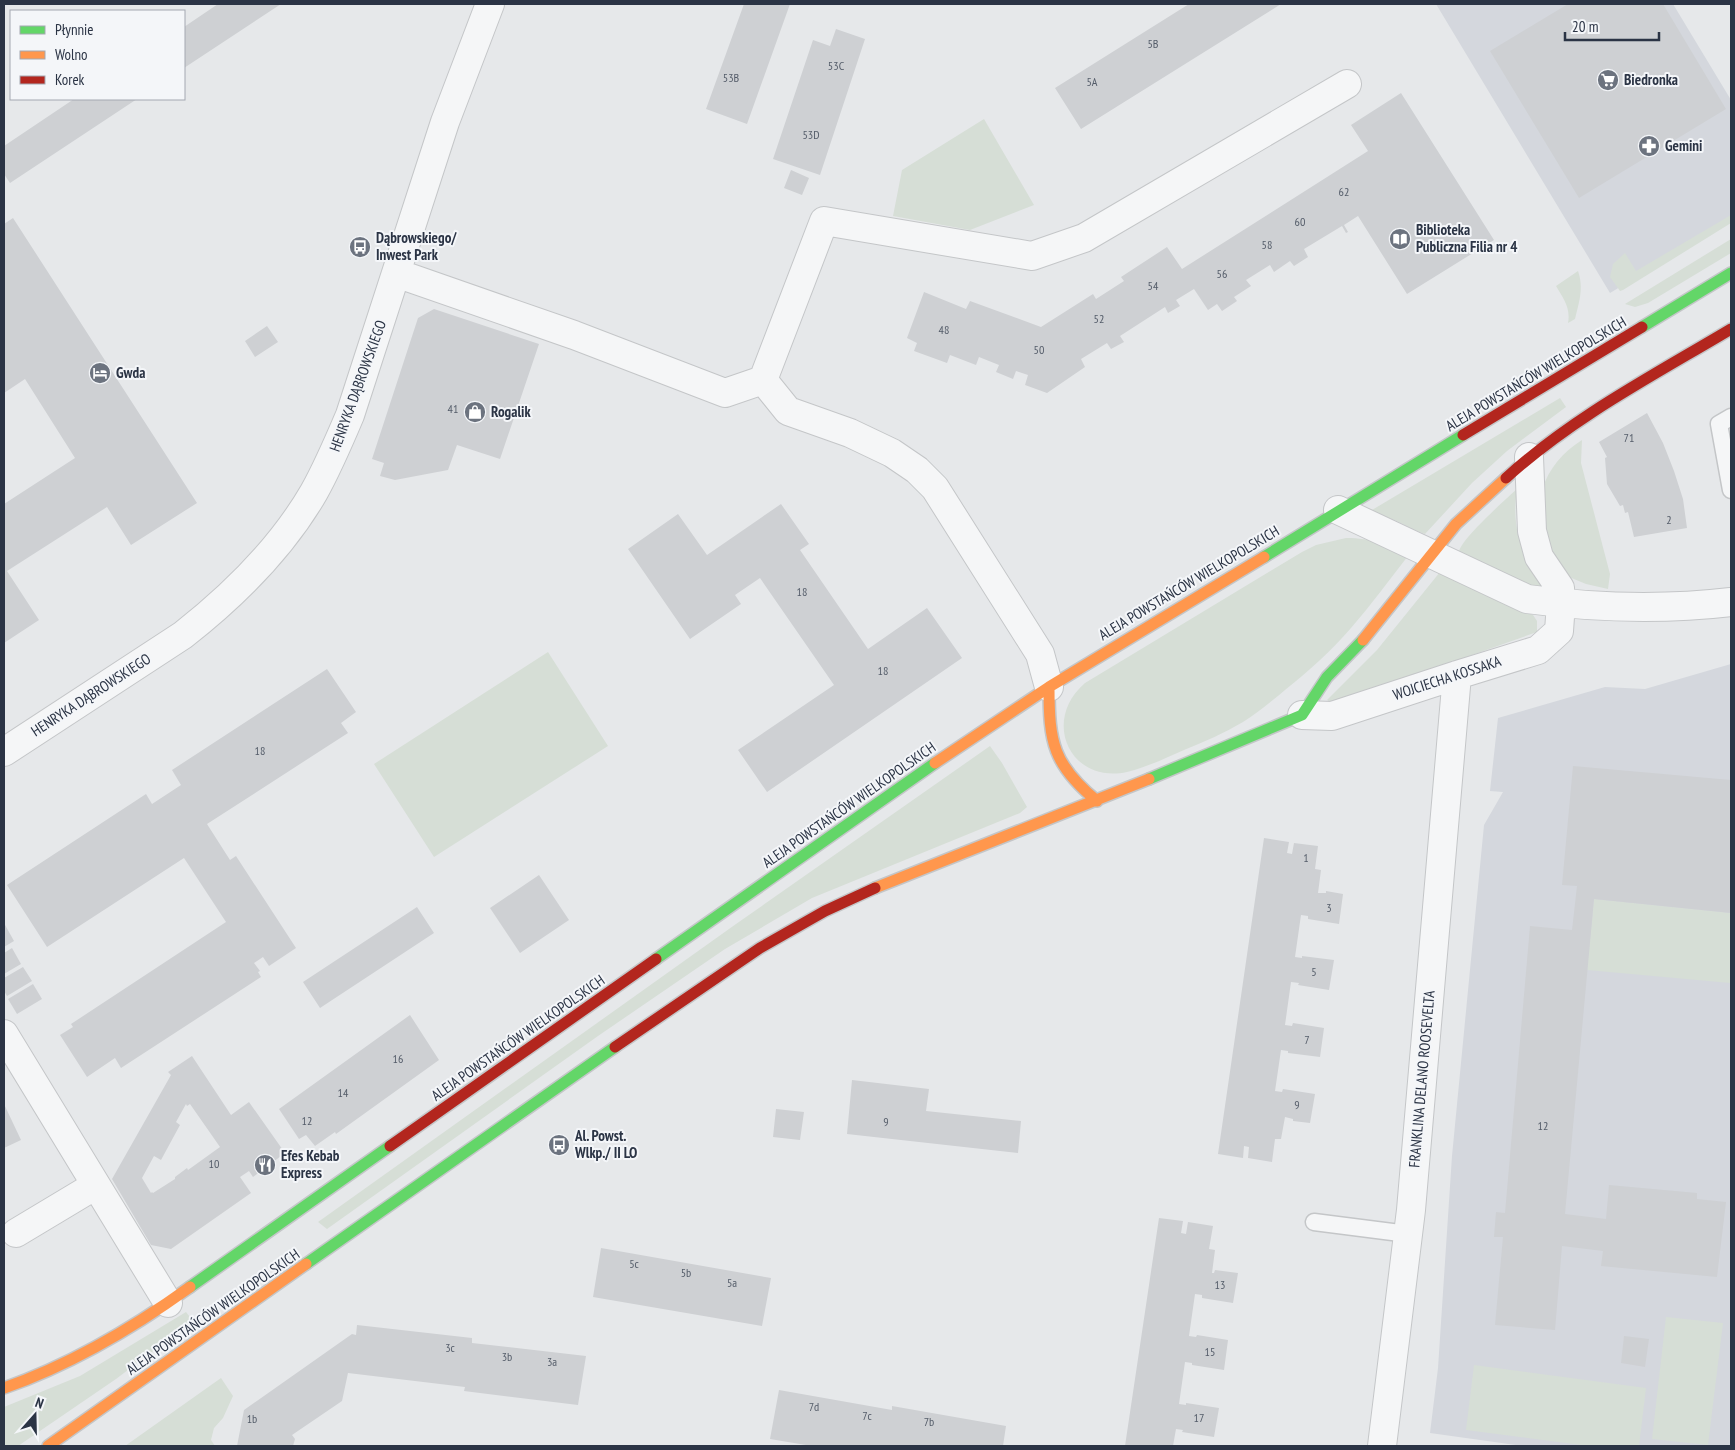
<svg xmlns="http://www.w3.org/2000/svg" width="1735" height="1450" viewBox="0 0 1735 1450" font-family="'PT Sans Narrow',sans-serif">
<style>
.built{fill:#d4d7dd}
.green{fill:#d6ded6}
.building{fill:#ced0d3;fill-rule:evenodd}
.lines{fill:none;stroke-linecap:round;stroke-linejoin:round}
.lane-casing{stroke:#c4c6c8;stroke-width:19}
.street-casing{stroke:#c4c6c8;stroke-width:30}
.fast-casing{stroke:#c4c6c8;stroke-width:14}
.slow-casing{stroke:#c4c6c8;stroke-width:14}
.jam-casing{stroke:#c4c6c8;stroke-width:14}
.lane{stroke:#f5f6f7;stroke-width:16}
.street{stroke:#f5f6f7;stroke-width:28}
.fast{stroke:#63d668;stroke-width:11}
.slow{stroke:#ff974d;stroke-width:11}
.jam{stroke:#b3261e;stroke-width:11}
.labels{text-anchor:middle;stroke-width:4;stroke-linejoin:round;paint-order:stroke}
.number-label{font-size:12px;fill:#545c69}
.poi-label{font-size:15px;font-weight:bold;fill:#2b3445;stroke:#f4f6f9;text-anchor:start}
.street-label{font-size:15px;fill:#2b3445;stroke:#f4f6f9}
</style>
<rect width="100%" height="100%" fill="#e6e8ea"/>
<path class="built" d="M1436 4H1673L1731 100V220L1610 293Z
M1731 664V1446H1523L1430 1433 1438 1368 1452 1156 1484 825 1503 792 1490 791 1498 718 1605 687 1645 689Z"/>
<path class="green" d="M984 119 1034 205 970 230 893 216 902 170Z
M1731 215V223L1623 290 1620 291 1610 277 1613 264 1625 253 1636 271Z
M1731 239V253L1648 303 1635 307 1625 304Z
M1578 271C1584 288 1579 302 1575 319L1568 323C1571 308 1563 298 1556 286Z
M1560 398 1566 407 1507 451 1472 483 1425 534C1407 528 1393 516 1373 514L1372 510Z
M1582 440 1581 463 1610 574 1608 589 1586 584 1569 577 1560 569 1547 549 1542 490C1549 468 1563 452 1582 440Z
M1517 489C1511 532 1522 553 1545 588L1543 591 1459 552C1460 540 1506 499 1517 489Z
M1346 538C1373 538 1384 544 1408 556 1389 580 1371 605 1351 628 1331 651 1309 671 1285 690 1272 701 1257 713 1243 722 1224 733 1204 742 1184 750 1166 758 1147 767 1127 772 1070 784 1041 721 1085 683L1302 552 1316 545Z
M1440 572 1533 615 1537 621V632L1333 704 1327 700 1377 650Z
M548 652 608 746 434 857 374 764Z
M990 746 1002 763 1027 807 1020 813 812 898 725 949 598 1036 327 1229 318 1222 736 924Z
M1594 899 1731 913 1730 983 1587 970Z
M186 1312 193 1321 116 1379 18 1446H4V1407L80 1376Z
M1666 1317 1723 1323 1708 1445 1652 1439Z
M1474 1365 1646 1388 1639 1446H1589L1466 1430Z
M221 1378 233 1396 223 1418 214 1428 211 1440 215 1446H125Z"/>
<path class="building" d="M218 4H281L184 68V27Z
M744 4H790L747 124 706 109Z
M1189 4H1281L1081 129 1055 88Z
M1568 4H1663L1726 109 1579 198 1490 51Z
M836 29 865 39 820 175 773 159 813 40 830 46Z
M1401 93 1494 240 1407 294 1358 216 1344 225 1348 232 1346 233 1342 226 1304 249 1308 257 1294 266 1290 261 1274 272 1270 265 1246 280 1251 286 1234 297 1237 301 1222 311 1217 304 1208 310 1194 289 1176 300 1180 306 1168 313 1165 307 1120 336 1124 342 1111 349 1107 343 1081 359 1085 367 1047 393 1025 385 1028 375 1016 371 1013 379 996 372 999 365 979 357 976 365 950 355 947 363 914 351 917 343 907 338 924 292 966 309 970 301 1041 327 1093 294 1096 299 1124 281 1121 277 1167 247 1182 269 1368 151 1351 125Z
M74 99H137L10 183 4 174V146Z
M791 170 809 178 802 195 784 188Z
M13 218 197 503 131 545 107 507 7 571 39 620 4 643V504L75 458 25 379 4 393V224Z
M434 309 539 344 500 459 457 445 448 470 395 480 380 476 384 463 372 459 418 318Z
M267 326 278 342 255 357 245 341Z
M1647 413 1663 443 1674 471 1683 499 1687 528 1634 537 1628 512 1625 513 1623 505 1620 506 1607 484 1605 458 1607 457 1599 442Z
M781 504 809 544 800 550 868 649 927 608 962 658 767 792 738 750 834 685 760 578 735 595 741 604 690 639 628 549 678 514 707 555Z
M327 669 356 712 341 723 348 733 207 824 230 860 236 856 296 948 269 966 263 957 254 963 260 971 258 972 261 977 121 1068 115 1058 87 1077 60 1035 73 1027 71 1024 226 922 184 858 47 947 7 885 146 794 152 804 181 785 172 770Z
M1573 766 1731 780V913L1594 899 1565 1214 1606 1219 1609 1185 1697 1193V1199L1726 1202 1717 1277 1601 1266 1603 1251 1562 1246 1555 1330 1495 1325 1503 1237H1494L1496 1212 1505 1213 1530 926 1572 930 1577 886 1562 885Z
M1264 838 1289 842 1287 853 1292 854 1294 843 1318 846 1315 869 1321 870 1318 893H1326V891L1343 894 1339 924 1308 919V916L1301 915 1295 957 1302 958V956L1334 960 1329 990 1298 985 1299 983 1291 982 1285 1025 1292 1026 1293 1023 1324 1028 1320 1057 1288 1053V1051L1281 1050 1275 1091 1282 1092 1283 1089 1315 1094 1310 1123 1293 1121V1119L1285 1117 1281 1139H1275L1272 1162 1248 1158 1249 1147 1244 1146 1243 1158 1218 1154Z
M539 875 569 920 520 953 490 908Z
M417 907 434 933 320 1008 303 982Z
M4 923 14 941 4 947Z
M12 948 21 964 4 974V953Z
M23 967 32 981 7 996 4 991V978Z
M33 984 42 999 17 1014 8 999Z
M410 1015 439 1060 336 1134 335 1132 315 1146 306 1135 299 1139 279 1109Z
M192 1056 231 1115 249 1102 285 1153 253 1177 249 1171 240 1177 251 1193 171 1249 151 1245 112 1179 171 1075 168 1072ZM186 1104 187 1106 190 1104 220 1147 188 1170 187 1168 175 1177V1179L153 1193 152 1192 151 1193 142 1178 154 1156 161 1160 180 1125 176 1122Z
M852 1080 929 1089 926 1111 1021 1121 1018 1153 847 1134Z
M4 1104 21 1140 4 1148Z
M776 1109 804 1112 800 1140 773 1137Z
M1159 1218 1183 1221 1181 1233 1186 1234 1188 1222 1213 1226 1209 1249 1215 1250 1212 1273H1214L1215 1270 1238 1273 1233 1303 1202 1298V1295L1195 1294 1189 1336 1196 1337 1197 1335 1228 1340 1224 1370 1192 1365V1363L1185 1362 1179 1404 1186 1405V1403L1219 1408 1214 1437 1182 1432 1183 1430 1176 1429 1173 1446H1125Z
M601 1248 771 1278 762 1326 593 1297Z
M357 1325 472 1338V1343L586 1356 578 1405 464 1391 465 1387 348 1373 342 1401 292 1435 295 1439 293 1446H237L244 1410 352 1334 356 1335Z
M1624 1336 1649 1339 1645 1367 1621 1363Z
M779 1390 892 1410V1406L1006 1426 1003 1446H812L770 1439Z"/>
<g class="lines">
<g class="lane-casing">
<path id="lane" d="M1731 417 1719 424 1731 490
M1314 1222 1408 1234"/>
</g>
<g class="street-casing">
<path id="street" d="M396 273 574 335 725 393 763 380 824 221 1032 256 1084 238 1347 84
M763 380 788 411 850 433 892 453 917 470 935 488 1040 654 1049 687
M1338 510 1527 599C1595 608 1663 610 1731 602
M1302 715 1332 716 1457 675 1538 650 1559 631 1561 603 1560 588 1539 557 1532 531 1529 457
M4 752 183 635C234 595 281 549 314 492 328 467 339 441 350 415L445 122 490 4
M4 1034 168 1303
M16 1233 96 1185
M1382 1446 1411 1210 1457 675"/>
</g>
<g class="fast-casing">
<path id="fast" d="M1642 327 1731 273
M1264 557 1463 435
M1149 779 1302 715 1327 677 1363 640
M656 959 935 763
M306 1264 615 1047
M190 1287 390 1146"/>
</g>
<g class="slow-casing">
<path id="slow" d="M1363 640 1456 524 1506 478
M1049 687C1049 742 1053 765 1097 801
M935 763 1049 687 1264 557
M875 888 1149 779
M4 1388C70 1365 133 1328 190 1287
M48 1446 306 1264"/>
</g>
<g class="jam-casing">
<path id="jam" d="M1463 435 1642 327
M1506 478C1573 417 1654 375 1731 329
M615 1047 760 948 825 911 875 888
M390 1146 656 959"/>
</g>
<use href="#lane" class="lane"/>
<use href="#street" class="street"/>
<use href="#fast" class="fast"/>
<use href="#slow" class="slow"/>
<use href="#jam" class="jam"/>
</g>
<defs>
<g id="supermarket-disc" transform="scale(1.125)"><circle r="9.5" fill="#6c737f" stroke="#f4f6f9"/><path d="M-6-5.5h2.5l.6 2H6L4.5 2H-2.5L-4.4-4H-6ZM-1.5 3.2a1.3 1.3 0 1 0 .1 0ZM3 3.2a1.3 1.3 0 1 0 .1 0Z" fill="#fff"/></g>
<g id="pharmacy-disc" transform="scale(1.125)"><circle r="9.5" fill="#6c737f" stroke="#f4f6f9"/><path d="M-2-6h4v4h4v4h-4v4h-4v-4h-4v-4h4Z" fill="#fff"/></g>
<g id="library-disc" transform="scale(1.125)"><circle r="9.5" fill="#6c737f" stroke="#f4f6f9"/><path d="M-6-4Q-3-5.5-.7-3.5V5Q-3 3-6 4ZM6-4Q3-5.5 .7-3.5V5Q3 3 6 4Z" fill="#fff"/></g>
<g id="bus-disc" transform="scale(1.125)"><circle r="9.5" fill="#6c737f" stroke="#f4f6f9"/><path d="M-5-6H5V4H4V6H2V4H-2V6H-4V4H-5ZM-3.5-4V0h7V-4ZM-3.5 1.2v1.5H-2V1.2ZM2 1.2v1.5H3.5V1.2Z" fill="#fff"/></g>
<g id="hotel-disc" transform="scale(1.125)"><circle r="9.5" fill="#6c737f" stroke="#f4f6f9"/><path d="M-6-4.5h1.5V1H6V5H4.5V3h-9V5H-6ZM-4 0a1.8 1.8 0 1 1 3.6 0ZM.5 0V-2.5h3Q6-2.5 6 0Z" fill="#fff"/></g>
<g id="shop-disc" transform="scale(1.125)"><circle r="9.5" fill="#6c737f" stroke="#f4f6f9"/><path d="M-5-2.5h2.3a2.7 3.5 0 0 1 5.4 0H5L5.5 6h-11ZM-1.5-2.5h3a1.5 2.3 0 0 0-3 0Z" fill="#fff"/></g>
<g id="restaurant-disc" transform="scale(1.125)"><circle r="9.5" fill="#6c737f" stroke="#f4f6f9"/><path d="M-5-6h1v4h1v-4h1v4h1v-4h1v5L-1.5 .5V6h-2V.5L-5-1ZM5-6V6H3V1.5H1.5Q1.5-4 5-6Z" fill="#fff"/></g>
</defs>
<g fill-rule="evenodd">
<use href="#supermarket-disc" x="1608" y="80"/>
<use href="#pharmacy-disc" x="1649" y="146"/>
<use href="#library-disc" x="1400" y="239"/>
<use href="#bus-disc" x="360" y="247"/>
<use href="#hotel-disc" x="100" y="373"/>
<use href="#shop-disc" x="475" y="412"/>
<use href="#bus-disc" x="559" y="1145"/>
<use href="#restaurant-disc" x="265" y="1165"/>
</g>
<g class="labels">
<g class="number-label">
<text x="1153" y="48">5B</text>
<text x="836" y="70">53C</text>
<text x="731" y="82">53B</text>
<text x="1092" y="86">5A</text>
<text x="811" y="139">53D</text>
<text x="1344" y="196">62</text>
<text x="1300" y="226">60</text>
<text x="1267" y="249">58</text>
<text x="1222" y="278">56</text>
<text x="1153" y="290">54</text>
<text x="1099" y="323">52</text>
<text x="944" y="334">48</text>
<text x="1039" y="354">50</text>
<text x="453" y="413">41</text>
<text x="1629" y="442">71</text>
<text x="1669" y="524">2</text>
<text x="802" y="596">18</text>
<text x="883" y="675">18</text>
<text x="260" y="755">18</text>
<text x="1306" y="862">1</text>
<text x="1329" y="912">3</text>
<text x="1314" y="976">5</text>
<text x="1307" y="1044">7</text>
<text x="398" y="1063">16</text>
<text x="343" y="1097">14</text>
<text x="1297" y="1109">9</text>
<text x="307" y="1125">12</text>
<text x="886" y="1126">9</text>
<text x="1543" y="1130">12</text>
<text x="214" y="1168">10</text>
<text x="634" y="1268">5c</text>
<text x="686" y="1277">5b</text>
<text x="732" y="1287">5a</text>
<text x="1220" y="1289">13</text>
<text x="450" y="1352">3c</text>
<text x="1210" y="1356">15</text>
<text x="507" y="1361">3b</text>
<text x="552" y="1366">3a</text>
<text x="814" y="1411">7d</text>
<text x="867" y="1420">7c</text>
<text x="1199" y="1422">17</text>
<text x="252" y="1423">1b</text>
<text x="929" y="1426">7b</text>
</g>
<g class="poi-label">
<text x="1624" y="85">Biedronka</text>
<text x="1665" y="151">Gemini</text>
<text x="1416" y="235">Biblioteka<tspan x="1416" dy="17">Publiczna Filia nr 4</tspan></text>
<text x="376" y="243">Dąbrowskiego/<tspan x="376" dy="17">Inwest Park</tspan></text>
<text x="116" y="378">Gwda</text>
<text x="491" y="417">Rogalik</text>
<text x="575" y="1141">Al. Powst.<tspan x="575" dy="17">Wlkp./ II LO</tspan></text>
<text x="281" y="1161">Efes Kebab<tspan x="281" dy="17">Express</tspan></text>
</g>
<g class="street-label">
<text transform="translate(1536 374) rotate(-31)" y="5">ALEJA POWSTAŃCÓW WIELKOPOLSKICH</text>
<text transform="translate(358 386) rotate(-70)" y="5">HENRYKA DĄBROWSKIEGO</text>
<text transform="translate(1189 583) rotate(-31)" y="5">ALEJA POWSTAŃCÓW WIELKOPOLSKICH</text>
<text transform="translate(1447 678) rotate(-18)" y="5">WOJCIECHA KOSSAKA</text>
<text transform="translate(91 695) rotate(-33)" y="5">HENRYKA DĄBROWSKIEGO</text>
<text transform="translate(849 805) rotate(-35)" y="5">ALEJA POWSTAŃCÓW WIELKOPOLSKICH</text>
<text transform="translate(518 1038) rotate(-35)" y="5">ALEJA POWSTAŃCÓW WIELKOPOLSKICH</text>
<text transform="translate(1422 1079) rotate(-85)" y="5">FRANKLINA DELANO ROOSEVELTA</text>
<text transform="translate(213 1312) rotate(-35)" y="5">ALEJA POWSTAŃCÓW WIELKOPOLSKICH</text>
</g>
</g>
<rect width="1735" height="1450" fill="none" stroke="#2b3445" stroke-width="10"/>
<rect x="10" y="10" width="175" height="90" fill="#f4f6f9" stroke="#a4a8b1"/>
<rect x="20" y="26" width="25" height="8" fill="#63d668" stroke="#a4a8b1"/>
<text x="55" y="35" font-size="15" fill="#2b3445">Płynnie</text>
<rect x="20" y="51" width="25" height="8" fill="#ff974d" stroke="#a4a8b1"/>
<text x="55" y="60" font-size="15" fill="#2b3445">Wolno</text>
<rect x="20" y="76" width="25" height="8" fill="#b3261e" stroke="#a4a8b1"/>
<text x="55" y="85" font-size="15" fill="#2b3445">Korek</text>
<g transform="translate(35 1415) rotate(20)" stroke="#f4f6f9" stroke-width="4" paint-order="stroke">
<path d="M0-4L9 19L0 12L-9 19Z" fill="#2b3445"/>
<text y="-8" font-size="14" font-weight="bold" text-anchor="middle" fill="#2b3445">N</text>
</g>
<path d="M1565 32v8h94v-8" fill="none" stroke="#2b3445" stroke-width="2.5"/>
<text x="1572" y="32" font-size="15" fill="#2b3445" stroke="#f4f6f9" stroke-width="4" paint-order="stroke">20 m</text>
</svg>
